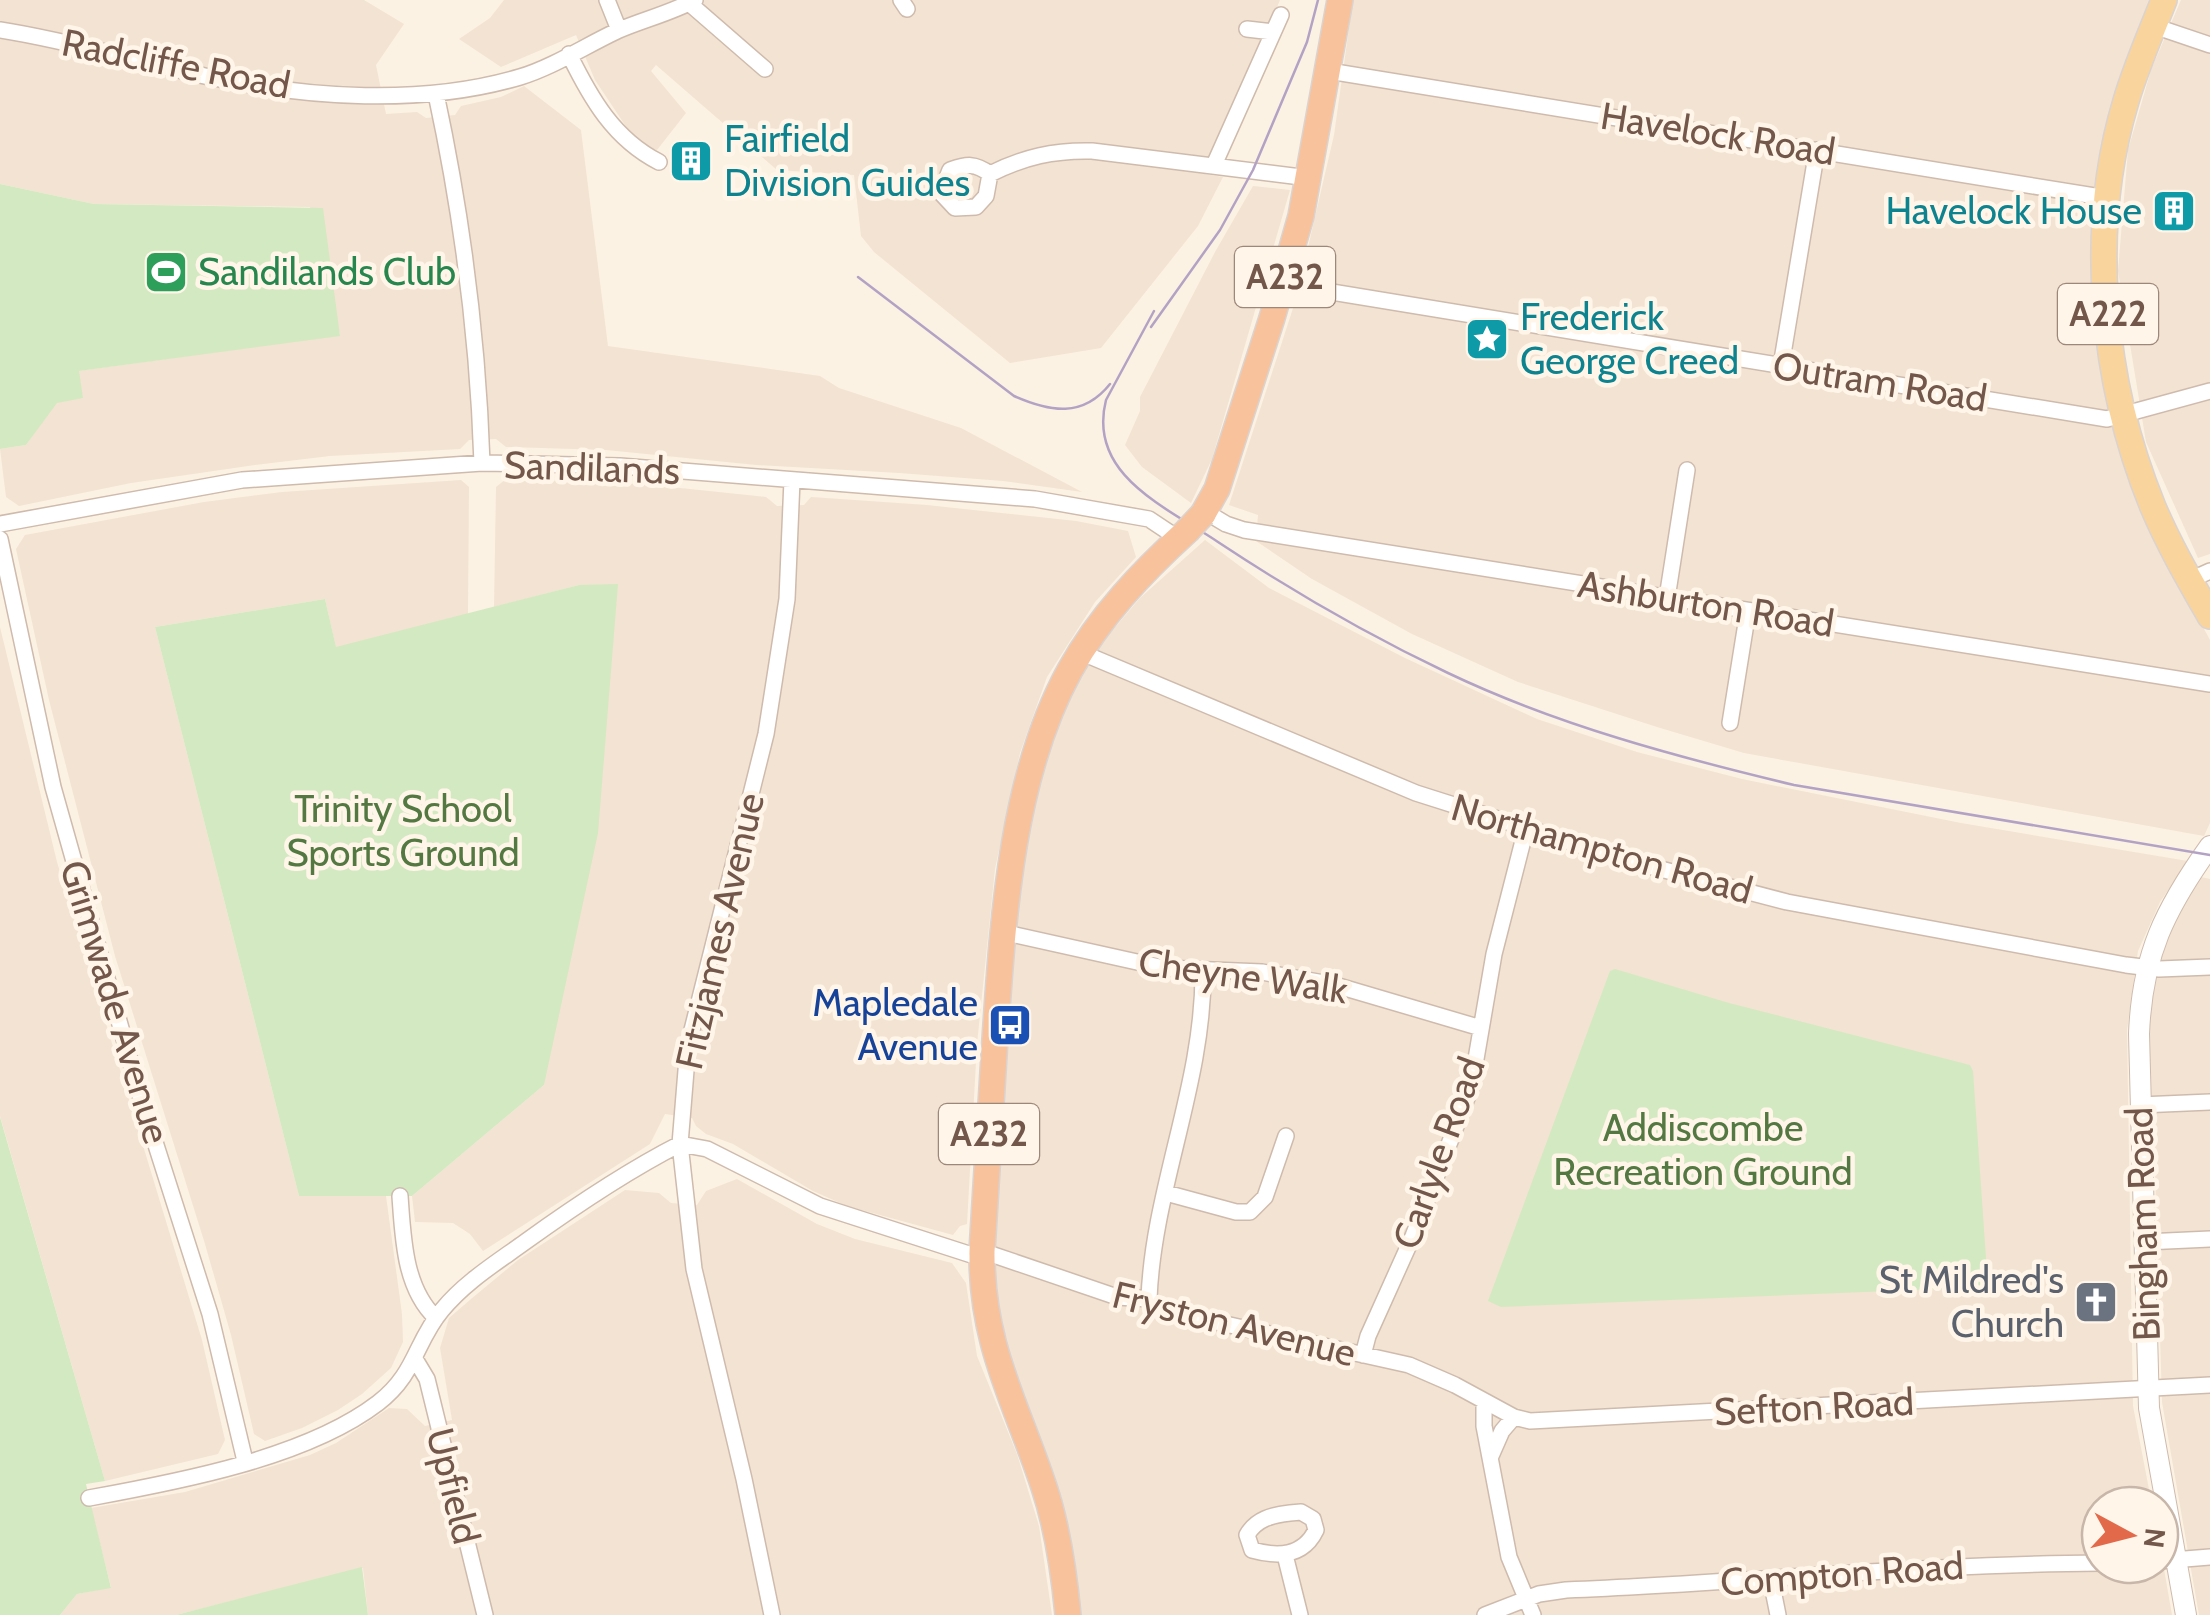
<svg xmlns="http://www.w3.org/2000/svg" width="2210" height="1615" viewBox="0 0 2210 1615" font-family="Cabin,sans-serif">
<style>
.residential{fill:#f3e3d2}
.park{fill:#d3e9c2}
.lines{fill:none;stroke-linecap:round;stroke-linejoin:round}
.minor-casing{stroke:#cfbbad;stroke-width:18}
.tertiary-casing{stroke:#cfbbad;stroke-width:22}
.primary-casing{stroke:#dbd3d0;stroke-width:28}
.trunk-casing{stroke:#dbd3d0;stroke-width:28}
.minor{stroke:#fff;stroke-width:15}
.tertiary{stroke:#fff;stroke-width:20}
.primary{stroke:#f9d49d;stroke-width:25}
.trunk{stroke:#f7c29c;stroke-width:25}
.tram{stroke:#b4a2c5;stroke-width:2.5}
.trunk-bridge-casing{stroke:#dbd3d0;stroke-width:28;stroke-linecap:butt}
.trunk-bridge{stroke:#f7c29c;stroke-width:25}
.labels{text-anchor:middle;stroke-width:9;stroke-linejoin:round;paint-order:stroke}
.shield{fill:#fff6e9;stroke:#9d877a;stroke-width:2.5}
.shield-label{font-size:35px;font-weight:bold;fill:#73574a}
.street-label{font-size:38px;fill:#73574a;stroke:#fff6e9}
.culture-label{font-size:38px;fill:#0d838f;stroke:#fff6e9;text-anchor:start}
.leisure-label{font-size:38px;fill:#27864d;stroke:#fff6e9;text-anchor:start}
.park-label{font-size:38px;fill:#547842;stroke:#fff6e9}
.transit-label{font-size:38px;fill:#164399;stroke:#fff6e9;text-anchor:end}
.worship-label{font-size:38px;fill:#5b616d;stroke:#fff6e9;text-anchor:end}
</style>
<rect width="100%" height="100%" fill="#fcf2e3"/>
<path class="residential" d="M0 0H364L404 24 376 65 386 114 417 112 426 118 455 115 461 106 501 97 524 86 581 130 608 346 820 376 839 388 961 428 1082 492 1003 481 899 473 756 465 606 450 506 447 496 439 469 440 460 449 330 456 255 465 131 483 19 506 6 497 0 449 26 445 78 371 340 335 310 207 94 204 0 184Z
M504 0H1280L1205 174 1223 177 1198 226 1101 348 1010 363 874 252 861 236 854 175 777 170 656 65 651 71 686 113 657 150 644 147 631 134 595 80 576 35 501 67 459 39 490 18Z
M1353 0H2152L2104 135 2093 234 2156 540 2210 640V823L2204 836 1744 753 1657 727 1518 682 1412 634 1312 579 1256 541 1258 515 1229 505 1296 299 1334 135Z
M2181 0H2210V554L2198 558 2146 442 2118 271 2128 150 2151 70Z
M1253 186 1290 190 1212 459 1191 503 1142 467 1125 445 1140 411V397L1215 252Z
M506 479 642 484 766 497 777 506 804 505 811 497 927 505 1076 521 1128 531 1136 557 1095 602 1047 677 1020 753 995 869 977 1044 967 1224 960 1226 953 1235 847 1206 813 1191 733 1144 706 1134 696 1126 692 1118 665 1114 650 1144 483 1251 470 1234 453 1223 415 1222 412 1196 544 1085 579 585 494 607 496 487Z
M461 480 469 487 468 614 336 648 325 599 155 627 299 1196H386L402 1314 403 1342 391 1368 362 1394 338 1410 302 1428 265 1441 254 1434 231 1335 205 1244 115 956 49 700 16 549 25 535 204 502 282 492Z
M1205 540 1269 588 1405 658 1537 719 1637 752 1742 779 1961 823 2188 861 2160 902 2138 951 2127 1030 2133 1406 2152 1505H2100V1565H2160V1546L2172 1615H1081L1066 1546 1005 1355 991 1281 1015 909 1029 820 1053 727 1100 645 1140 598Z
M0 627 57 862 202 1340 225 1440 218 1454 105 1481 0 1116Z
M2201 877 2210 879V1615H2199L2162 1402 2155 1169 2147 1035 2150 984 2162 937Z
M737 1179 817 1224 855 1239 952 1263 966 1283 977 1356 1017 1454 1039 1526 1052 1615H368L363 1568 176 1615H60L77 1594 111 1587 91 1508 185 1492 310 1455 336 1443 389 1408 407 1409 425 1426 452 1420 440 1348 449 1318 471 1299 518 1260 625 1190 659 1193 671 1203 697 1205 706 1191Z"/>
<path class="park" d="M0 184 94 204 323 208 340 336 79 371 83 398 57 403 26 445 0 449Z
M618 584 598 833 544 1085 412 1196H299L155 627 325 599 336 647 579 585Z
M1615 969 1729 1003 1970 1065 1973 1071 1988 1287 1501 1307 1488 1301 1610 971Z
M0 1117 105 1481 86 1484 111 1588 77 1594 60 1615H0Z
M362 1567 368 1615H176Z"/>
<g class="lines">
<g class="minor-casing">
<path id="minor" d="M607 0 619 30
M901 0 907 9
M689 3 765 69
M2154 26 2210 45
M1247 29 1273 32
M0 30C71 41 139 62 209 77 308 98 422 106 520 77 553 67 585 46 617 31 642 20 671 13 695 0
M569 54C591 99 614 139 659 162
M1329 71 2107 198
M436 94C462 215 478 339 482 463
M1214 165 1281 15
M990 174C975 163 967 164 950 170L941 193 955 208 976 207 986 196 990 174C1024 157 1054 150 1092 151L1309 178
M1283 284 2107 419 2210 391
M1781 366 1817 150
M1206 512 1226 524 1244 530 2210 684
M0 524 242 480 482 463 620 466 1035 499 1149 519 1179 539
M0 539 53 787 139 1092 210 1314 245 1461
M2190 580 2210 571
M1667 598 1687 470
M1080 652 1416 793 1630 861 1787 902 2126 965 2159 969 2210 967
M1730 723 1748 611
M1002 932 1164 968 1262 972 1335 985 1481 1028
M2140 1105 2210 1102
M1166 1193 1236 1212H1250L1265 1197 1286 1136
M400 1196C403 1237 404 1288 436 1318
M2145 1242 2210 1239
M982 1251 1117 1297 1149 1299 1158 1309 1409 1365 1455 1385 1514 1417 1530 1421 2210 1385
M1149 1299C1153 1189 1204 1083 1203 971
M1363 1355 1368 1336 1413 1236 1471 1088 1494 954 1526 829
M415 1359 427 1379 485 1615
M1484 1401V1426L1509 1557 1533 1615
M1491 1456 1502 1431 1514 1417
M89 1498C177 1482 306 1458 378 1403 416 1374 415 1342 442 1310 465 1282 496 1263 525 1242 575 1206 625 1172 680 1144L707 1149 820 1206 981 1258
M1290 1513 1301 1512 1313 1519 1316 1530C1303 1557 1277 1557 1252 1550L1247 1535C1256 1519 1272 1515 1290 1513Z
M1285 1555 1300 1615
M2160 1561 2210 1557
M1771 1580 1778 1615
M772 1615 744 1479 694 1269 680 1144 688 1046 766 734 787 599 792 480
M1485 1615 1539 1594 1566 1590C1744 1583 1922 1564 2100 1563"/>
</g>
<g class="tertiary-casing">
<path id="tertiary" d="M2186 1615 2149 1408 2139 1034C2142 955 2165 909 2210 846"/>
</g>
<g class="primary-casing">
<path id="primary" d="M2164 0C2151 33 2136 67 2126 101 2087 230 2102 383 2153 507 2169 545 2190 581 2210 616"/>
</g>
<g class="trunk-casing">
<path id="trunk" d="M1203 514 1217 489 1272 318 1301 216 1340 0
M1068 1615C1064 1572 1058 1529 1044 1487 1016 1402 981 1345 982 1251 986 1181 990 1110 995 1039 1003 920 1011 777 1070 670 1100 616 1142 572 1187 531"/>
</g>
<use href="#minor" class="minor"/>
<use href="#tertiary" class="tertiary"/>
<use href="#primary" class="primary"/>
<use href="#trunk" class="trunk"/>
<path class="tram" d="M858 277 1014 396C1050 412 1083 418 1110 384
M1154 311 1106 400C1087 475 1166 507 1218 542 1292 591 1368 635 1448 673 1557 725 1677 757 1794 785L2210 855
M1151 327 1220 230 1253 170 1307 42 1318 0"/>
<g class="trunk-bridge-casing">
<path id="trunk-bridge" d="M1187 531 1203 514"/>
</g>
<use href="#trunk-bridge" class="trunk-bridge"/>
</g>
<defs>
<g id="building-square" transform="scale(2.25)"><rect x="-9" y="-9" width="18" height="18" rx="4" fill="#0f9aa8" stroke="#fff6e9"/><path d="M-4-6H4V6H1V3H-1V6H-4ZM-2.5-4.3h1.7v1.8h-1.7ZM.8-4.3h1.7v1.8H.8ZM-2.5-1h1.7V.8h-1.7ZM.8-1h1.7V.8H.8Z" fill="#fff"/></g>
<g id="stadium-square" transform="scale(2.25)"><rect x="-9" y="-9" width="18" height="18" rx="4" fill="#2e9e5b" stroke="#fff6e9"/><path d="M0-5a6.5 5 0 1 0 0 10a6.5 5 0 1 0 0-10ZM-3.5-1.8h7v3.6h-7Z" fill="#fff"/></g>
<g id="sight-square" transform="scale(2.25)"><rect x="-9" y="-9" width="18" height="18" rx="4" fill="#0f9aa8" stroke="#fff6e9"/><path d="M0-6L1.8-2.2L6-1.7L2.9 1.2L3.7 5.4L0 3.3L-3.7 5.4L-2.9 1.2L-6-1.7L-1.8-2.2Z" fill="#fff"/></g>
<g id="bus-square" transform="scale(2.25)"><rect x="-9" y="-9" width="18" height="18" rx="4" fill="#1a4fb4" stroke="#fff6e9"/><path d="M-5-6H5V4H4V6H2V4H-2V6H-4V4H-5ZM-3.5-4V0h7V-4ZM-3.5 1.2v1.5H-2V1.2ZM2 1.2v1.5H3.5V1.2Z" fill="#fff"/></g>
<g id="church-square" transform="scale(2.25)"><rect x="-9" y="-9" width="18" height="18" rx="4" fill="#6b7280" stroke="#fff6e9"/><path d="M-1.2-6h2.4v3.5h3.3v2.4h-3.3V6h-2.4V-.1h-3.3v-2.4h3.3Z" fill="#fff"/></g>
</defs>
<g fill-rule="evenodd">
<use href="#building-square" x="691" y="161"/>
<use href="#building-square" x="2174" y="211"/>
<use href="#stadium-square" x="166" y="272"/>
<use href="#sight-square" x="1487" y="339"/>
<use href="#bus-square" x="1010" y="1025"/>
<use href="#church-square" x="2096" y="1302"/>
</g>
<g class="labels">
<g class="shield">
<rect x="1235" y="247" width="100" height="60" rx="8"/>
<rect x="2058" y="284" width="100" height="60" rx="8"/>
<rect x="939" y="1104" width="100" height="60" rx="8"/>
</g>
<g class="shield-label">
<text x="1285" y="289">A232</text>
<text x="2108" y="326">A222</text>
<text x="989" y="1146">A232</text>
</g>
<g class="street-label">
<text transform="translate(176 64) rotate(11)" y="13">Radcliffe Road</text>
<text transform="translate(1718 134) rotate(9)" y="13">Havelock Road</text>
<text transform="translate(1880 382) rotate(9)" y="13">Outram Road</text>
<text transform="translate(592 468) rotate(2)" y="13">Sandilands</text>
<text transform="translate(1706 604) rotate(9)" y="13">Ashburton Road</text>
<text transform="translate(1602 849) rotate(16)" y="13">Northampton Road</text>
<text transform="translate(720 931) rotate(-77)" y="13">Fitzjames Avenue</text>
<text transform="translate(1243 976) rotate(8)" y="13">Cheyne Walk</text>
<text transform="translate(115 1002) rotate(73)" y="13">Grimwade Avenue</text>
<text transform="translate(1439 1153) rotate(-70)" y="13">Carlyle Road</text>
<text transform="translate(2143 1224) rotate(-92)" y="13">Bingham Road</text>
<text transform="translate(1234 1324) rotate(14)" y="13">Fryston Avenue</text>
<text transform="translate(1814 1407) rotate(-3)" y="13">Sefton Road</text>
<text transform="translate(453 1486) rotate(76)" y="13">Upfield</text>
<text transform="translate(1842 1574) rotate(-4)" y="13">Compton Road</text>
</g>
<g class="culture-label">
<text x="724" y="152">Fairfield<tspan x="724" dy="44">Division Guides</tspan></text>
<text x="2142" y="224" text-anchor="end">Havelock House</text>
<text x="1520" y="330">Frederick<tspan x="1520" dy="44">George Creed</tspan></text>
</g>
<g class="leisure-label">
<text x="198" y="285">Sandilands Club</text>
</g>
<g class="park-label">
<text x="403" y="822">Trinity School<tspan x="403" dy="44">Sports Ground</tspan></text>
<text x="1703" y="1141">Addiscombe<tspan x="1703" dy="44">Recreation Ground</tspan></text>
</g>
<g class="transit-label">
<text x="978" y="1016">Mapledale<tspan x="978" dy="44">Avenue</tspan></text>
</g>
<g class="worship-label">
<text x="2064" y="1293">St Mildred's<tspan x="2064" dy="44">Church</tspan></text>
</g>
</g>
<g transform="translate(2130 1535) rotate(97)"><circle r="48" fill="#fff6e9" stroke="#c7b6a9" stroke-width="2.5"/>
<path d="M0-8L18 38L0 25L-18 38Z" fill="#e3694b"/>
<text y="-15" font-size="28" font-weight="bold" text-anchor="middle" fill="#73574a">N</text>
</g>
</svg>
